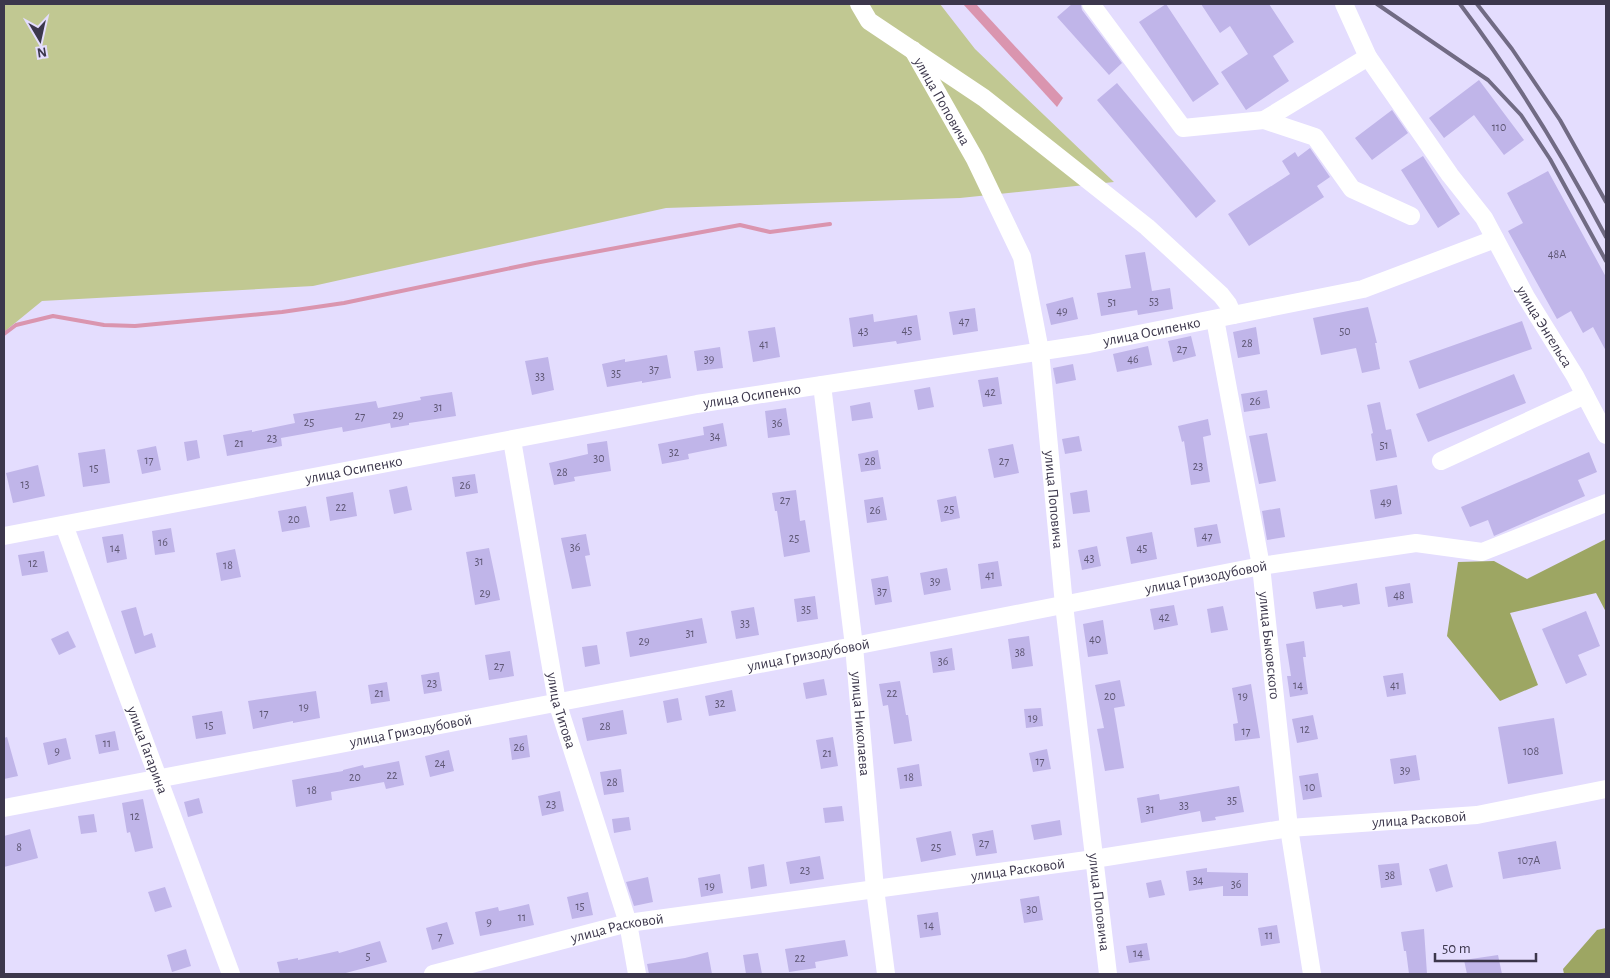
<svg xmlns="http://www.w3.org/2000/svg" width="1610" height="978" viewBox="0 0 1610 978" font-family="'Alegreya Sans',sans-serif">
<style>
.green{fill:#c1c892}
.forest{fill:#9da663}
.water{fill:#da95af}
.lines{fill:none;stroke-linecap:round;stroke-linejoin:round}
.stream{stroke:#da95af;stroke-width:4}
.building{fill:#c0b5e9}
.minor{stroke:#fff;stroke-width:18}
.rail{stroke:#716b84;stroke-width:4}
.labels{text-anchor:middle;stroke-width:4;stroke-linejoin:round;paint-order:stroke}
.number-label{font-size:12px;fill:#5d5673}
.street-label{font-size:15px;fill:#3c374c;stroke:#e4ddfe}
</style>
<rect width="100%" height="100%" fill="#e4ddfe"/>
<path class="green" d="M4 4H940L975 49 1114 182 960 198 666 208 313 286 42 301 4 332Z"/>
<path class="forest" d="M1606 539V612L1596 593 1510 613 1538 685 1500 701 1447 636 1458 562 1494 561 1527 579Z
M1606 928V974H1564L1563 969 1597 930Z"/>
<path class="water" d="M963 4H976L1063 98 1057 107Z"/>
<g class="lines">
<path class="stream" d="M4 334 16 325 53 316 104 325 135 326 282 312 344 303 535 263 740 225 770 232 830 224"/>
</g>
<path class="building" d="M1072 4H1079L1081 5 1082 10 1122 63 1109 75 1057 17Z
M1166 4 1219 84 1193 102 1139 22Z
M1201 4H1269L1294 42 1273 56 1289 81 1246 110 1221 72 1248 54 1230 26 1220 33Z
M1479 80 1524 140 1504 155 1474 115 1444 138 1429 118Z
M1117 83 1216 201 1196 218 1097 100Z
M1392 110 1408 133 1372 160 1355 138Z
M1310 148 1330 177 1317 186 1324 197 1249 246 1228 214 1290 174 1282 161 1295 152 1298 157Z
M1423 156 1460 214 1438 228 1401 170Z
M1548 171 1606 277V351L1593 327 1583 333 1571 311 1557 319 1508 231 1523 223 1507 193Z
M1145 252 1152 291 1170 288 1173 309 1138 315 1137 310 1101 316 1097 293 1131 288 1125 255Z
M1073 297 1078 319 1051 325 1046 304Z
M1368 307 1377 343H1375L1380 369 1362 373 1356 348 1321 355 1313 318Z
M975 308 978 331 953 335 949 312Z
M873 314 874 322 917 315 921 340 897 344 896 341 853 347 849 318Z
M1522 321 1532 349 1419 389 1409 361Z
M775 327 780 357 753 362 748 331Z
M1256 327 1260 354 1238 358 1233 332Z
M1191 336 1196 356 1173 362 1168 341Z
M1148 346 1152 365 1117 372 1113 354Z
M720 347 723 368 697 371 694 351Z
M667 355 671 378 642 383V381L607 387 602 364 625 359V362Z
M548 357 554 390 532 395 525 361Z
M1073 364 1076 380 1056 384 1053 368Z
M1514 374 1526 403 1428 442 1416 414Z
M998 377 1002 404 983 407 978 380Z
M930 387 934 407 918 410 914 390Z
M1267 390 1270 408 1244 412 1241 394Z
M452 392 456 416 409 423V425L391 428 390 423 343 432 342 427 281 438 282 446 227 456 223 435 252 430V432L295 423 293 414 376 401 378 408 421 400 420 397Z
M870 402 873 418 852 421 850 406Z
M1380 402 1386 430 1391 429 1397 457 1376 461 1371 434 1373 433 1367 405Z
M786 408 790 435 768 438 765 411Z
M1208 419 1211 435 1203 437 1210 482 1191 485 1184 441 1182 442 1178 426Z
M723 423 727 446 688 454 689 459 662 464 658 444 704 435 703 427Z
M1267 433 1276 481 1259 484 1249 436Z
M1079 436 1082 451 1065 454 1062 439Z
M197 440 200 458 187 461 184 442Z
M607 441 611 471 574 477 575 481 554 485 549 463 588 454 587 444Z
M1013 444 1019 473 994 478 988 449Z
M156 446 161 470 142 474 137 450Z
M105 449 110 483 83 487 78 453Z
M878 450 881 469 861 472 858 454Z
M1589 452 1597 472 1578 480 1585 496 1494 536 1488 520 1470 527 1461 507Z
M38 465 45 496 13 503 6 473Z
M475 474 478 493 455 497 452 477Z
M1397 485 1402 514 1375 519 1370 490Z
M407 486 412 510 394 514 389 490Z
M796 490 800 521 805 520 810 552 784 557 777 511H775L772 493Z
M1087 490 1090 512 1073 514 1070 493Z
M353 492 357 516 330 521 326 497Z
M956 496 960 518 941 522 937 500Z
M883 497 887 520 867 523 864 500Z
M306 506 310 527 282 532 278 511Z
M1280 508 1285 537 1267 540 1262 511Z
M1217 524 1221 543 1197 547 1194 528Z
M171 528 175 552 155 555 152 531Z
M1152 532 1157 559 1131 564 1126 537Z
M123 534 127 559 107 563 102 537Z
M586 534 590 555 585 556 591 586 572 589 561 538Z
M1097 546 1101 566 1082 570 1078 550Z
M489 548 500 600 475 605 466 552Z
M235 549 241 577 221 581 216 553Z
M44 551 48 572 22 576 18 555Z
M998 561 1002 586 981 589 978 564Z
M947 568 951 590 924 595 920 573Z
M888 576 892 602 875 605 871 579Z
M1357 583 1360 604 1343 607 1342 605 1316 609 1313 592Z
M1410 583 1413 603 1388 607 1385 587Z
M815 596 818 619 797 622 794 599Z
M1174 605 1178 625 1154 630 1150 609Z
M1223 606 1228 630 1211 633 1207 609Z
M136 607 144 636 152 633 156 647 135 654 121 611Z
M754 607 759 635 736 639 731 611Z
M1586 611 1600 646 1578 655 1587 675 1566 684 1542 629Z
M702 618 707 643 630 657 626 632Z
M1103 620 1108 654 1088 657 1083 624Z
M68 631 76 647 59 655 51 639Z
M1029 636 1033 666 1012 669 1008 639Z
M1304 641 1306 657H1303L1308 694 1290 697 1287 676H1291L1286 644Z
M597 645 600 664 585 667 582 647Z
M952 648 955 670 933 673 930 652Z
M510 651 514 676 489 680 485 655Z
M439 672 442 691 424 694 421 675Z
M1403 673 1406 694 1387 697 1383 676Z
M824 679 827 695 806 699 803 683Z
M1120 680 1125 706 1114 708 1124 768 1105 771 1097 729 1104 728 1095 685Z
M900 681 906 715H908L912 741 894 744 888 705 883 706 879 684Z
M387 682 390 701 371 704 368 685Z
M1251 684 1260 738 1235 741 1233 724 1238 723 1232 688Z
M732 690 736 711 709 716 705 696Z
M316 691 320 718 293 723V721L253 729 248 701Z
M678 698 682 720 667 723 663 701Z
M1041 708 1043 726 1026 728 1024 709Z
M623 710 627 734 587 741 582 718Z
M222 711 226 734 196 739 192 716Z
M1313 715 1318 739 1297 743 1292 719Z
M1554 718 1563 774 1508 784 1498 727Z
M115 731 119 750 99 754 95 735Z
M527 735 530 757 512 760 509 738Z
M7 737 18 776 4 779V738Z
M833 737 838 766 821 769 816 740Z
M66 738 71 759 48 765 43 743Z
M1047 749 1051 769 1033 772 1029 753Z
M449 750 454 771 430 777 425 756Z
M1416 755 1420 780 1394 784 1390 759Z
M399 761 404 785 386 789 384 782 331 792 332 800 296 807 292 780 343 771V770L363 765 364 768Z
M919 764 922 786 900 789 897 768Z
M621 769 624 792 604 795 600 772Z
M1318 773 1322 797 1303 800 1299 776Z
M1239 786 1244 812 1215 817 1216 820 1202 822 1200 811 1141 823 1137 798 1159 794 1160 800Z
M560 791 564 811 542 816 538 796Z
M199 798 203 813 188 817 184 802Z
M143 799 153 848 135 852 130 832 127 833 122 803Z
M842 806 844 821 825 823 823 808Z
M94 814 97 832 81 834 78 816Z
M629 817 631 830 614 833 612 819Z
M1060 820 1062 835 1034 840 1031 825Z
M30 829 38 858 4 867V836Z
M993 830 997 853 976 856 972 834Z
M951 831 956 855 921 862 916 838Z
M1556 841 1561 869 1503 879 1498 852Z
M820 856 824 879 790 884 786 862Z
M1399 863 1402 885 1381 888 1378 865Z
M764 864 767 886 751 889 748 867Z
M1447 864 1453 887 1436 892 1429 869Z
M1207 868V872L1248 873V896H1223V886L1189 891 1186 871Z
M720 874 723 893 701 897 698 878Z
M648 877 653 902 634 906 626 882Z
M1161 880 1165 895 1149 898 1146 883Z
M165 887 172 907 155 912 148 892Z
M588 892 593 915 572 919 567 897Z
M1039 896 1043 920 1024 923 1020 899Z
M529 904 534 925 480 936 475 912 498 907 499 911Z
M938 912 941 935 920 938 917 915Z
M447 922 454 944 432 950 426 928Z
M1277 925 1280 943 1261 946 1258 928Z
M1424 929 1427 974H1409L1406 951H1404L1401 932Z
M845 940 848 956 815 962 816 968 789 972 785 949Z
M380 941 387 962 342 974H280L277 962 298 958V960L338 951 339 953Z
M1147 943 1150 960 1129 963 1126 946Z
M186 949 191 966 172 972 167 955Z
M708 952 712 974H649L647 964 685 958Z
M758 953 762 974H746L743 955Z
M1498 955 1502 974H1467L1464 960Z"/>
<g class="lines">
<g class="minor">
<path d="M859 4 869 21 984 98 1147 227 1221 295 1228 304 1233 315"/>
<path d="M1091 4 1183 128 1264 120 1368 57"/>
<path id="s1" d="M1344 4 1368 57 1450 175 1484 218 1526 297 1575 376 1606 435"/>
<path id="s2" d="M913 50 975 159 1022 257 1040 351 1064 605 1108 974"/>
<path d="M1264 120 1315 137 1352 189 1411 216"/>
<path id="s3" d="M1215 319 1261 566 1289 828 1312 974"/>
<path id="s4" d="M822 385 854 646 875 889 886 974"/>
<path id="s5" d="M512 440 557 702 628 923 637 974"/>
<path d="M1441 461 1585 395"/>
<path id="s6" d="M64 525 231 974"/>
<path id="s7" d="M4 536 697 404 1089 344 1363 289 1495 239"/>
<path id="s8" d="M4 808 854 646 1261 566 1416 543 1482 552 1606 503"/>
<path id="s9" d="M433 974 628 923 1094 859 1289 828 1477 815 1606 789"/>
</g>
<path class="rail" d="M1377 4 1488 80 1521 115 1550 159 1606 261
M1460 4C1515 77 1563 156 1606 237
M1477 4 1512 49 1560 120 1606 202"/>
</g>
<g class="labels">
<g class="number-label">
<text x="1499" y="131">110</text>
<text x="1557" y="258">48А</text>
<text x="1154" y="305">53</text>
<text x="1112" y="306">51</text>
<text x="1062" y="315">49</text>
<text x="964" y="325">47</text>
<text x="907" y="334">45</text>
<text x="863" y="335">43</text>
<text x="1345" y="335">50</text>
<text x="1247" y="347">28</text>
<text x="764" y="348">41</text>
<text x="1182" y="353">27</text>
<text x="709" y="363">39</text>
<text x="1133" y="363">46</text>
<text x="654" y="373">37</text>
<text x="616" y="377">35</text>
<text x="540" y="380">33</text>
<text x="990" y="396">42</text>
<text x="1255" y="405">26</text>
<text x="438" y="411">31</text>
<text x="398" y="419">29</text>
<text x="360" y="420">27</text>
<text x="309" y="426">25</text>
<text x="777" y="427">36</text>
<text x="715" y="440">34</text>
<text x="272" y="442">23</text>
<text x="239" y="447">21</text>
<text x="1384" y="449">51</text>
<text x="674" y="456">32</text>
<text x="599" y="462">30</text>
<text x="149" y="464">17</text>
<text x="870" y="465">28</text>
<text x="1004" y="465">27</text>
<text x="1198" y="470">23</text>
<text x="94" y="472">15</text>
<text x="562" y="476">28</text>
<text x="25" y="488">13</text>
<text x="465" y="489">26</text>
<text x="785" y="504">27</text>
<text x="1386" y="506">49</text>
<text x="341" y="511">22</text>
<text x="949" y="513">25</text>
<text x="875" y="514">26</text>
<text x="294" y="523">20</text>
<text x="1207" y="540">47</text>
<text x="794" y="542">25</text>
<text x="163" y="546">16</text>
<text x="575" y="551">36</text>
<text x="115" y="552">14</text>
<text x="1142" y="552">45</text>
<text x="1089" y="562">43</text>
<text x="479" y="565">31</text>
<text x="33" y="567">12</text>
<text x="228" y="569">18</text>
<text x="990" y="579">41</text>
<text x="935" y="585">39</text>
<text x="882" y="595">37</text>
<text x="485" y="597">29</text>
<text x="1399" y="599">48</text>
<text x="806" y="613">35</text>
<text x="1164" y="621">42</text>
<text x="745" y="627">33</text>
<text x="690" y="637">31</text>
<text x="1095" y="643">40</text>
<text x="644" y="645">29</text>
<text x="1020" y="656">38</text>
<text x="943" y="665">36</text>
<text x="499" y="670">27</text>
<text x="432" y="687">23</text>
<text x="1298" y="689">14</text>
<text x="1395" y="689">41</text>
<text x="379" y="697">21</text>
<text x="892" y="697">22</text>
<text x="1110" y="700">20</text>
<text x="1243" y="700">19</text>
<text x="720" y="707">32</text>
<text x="304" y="711">19</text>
<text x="264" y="717">17</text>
<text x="1033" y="722">19</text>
<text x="209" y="729">15</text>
<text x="605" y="730">28</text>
<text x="1305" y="733">12</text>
<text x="1246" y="735">17</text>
<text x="107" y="747">11</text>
<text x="519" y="751">26</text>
<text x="57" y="755">9</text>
<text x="1531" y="755">108</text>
<text x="827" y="757">21</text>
<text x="1040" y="765">17</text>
<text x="440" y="767">24</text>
<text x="1405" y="774">39</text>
<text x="392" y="779">22</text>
<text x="355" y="781">20</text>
<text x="909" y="781">18</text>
<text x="612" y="786">28</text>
<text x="1310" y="791">10</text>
<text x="312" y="794">18</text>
<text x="1232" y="804">35</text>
<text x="551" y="808">23</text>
<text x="1184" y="809">33</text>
<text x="1150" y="813">31</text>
<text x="135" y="820">12</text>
<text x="984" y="847">27</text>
<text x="19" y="851">8</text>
<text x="936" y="851">25</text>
<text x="1529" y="864">107А</text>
<text x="805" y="874">23</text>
<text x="1390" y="879">38</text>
<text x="1198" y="884">34</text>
<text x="1236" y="888">36</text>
<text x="710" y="890">19</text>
<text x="580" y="910">15</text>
<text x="1032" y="913">30</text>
<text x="522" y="921">11</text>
<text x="489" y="926">9</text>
<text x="929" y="929">14</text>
<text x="1269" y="939">11</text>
<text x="440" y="940">7</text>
<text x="1138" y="957">14</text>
<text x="368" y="960">5</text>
<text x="800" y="962">22</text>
</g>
<g class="street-label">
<text dy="5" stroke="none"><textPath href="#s2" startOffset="59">улица Поповича</textPath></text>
<text dy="5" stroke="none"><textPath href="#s1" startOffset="381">улица Энгельса</textPath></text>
<text dy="5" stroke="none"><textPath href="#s7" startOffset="1166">улица Осипенко</textPath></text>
<text dy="5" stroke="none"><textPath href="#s7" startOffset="761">улица Осипенко</textPath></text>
<text dy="5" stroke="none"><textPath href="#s7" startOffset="356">улица Осипенко</textPath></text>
<text dy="5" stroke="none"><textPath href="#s2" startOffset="479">улица Поповича</textPath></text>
<text dy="5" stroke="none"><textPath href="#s8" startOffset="1224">улица Гризодубовой</textPath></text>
<text dy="5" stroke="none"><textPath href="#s3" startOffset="331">улица Быковского</textPath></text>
<text dy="5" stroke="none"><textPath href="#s8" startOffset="819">улица Гризодубовой</textPath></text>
<text dy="5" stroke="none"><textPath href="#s5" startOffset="275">улица Титова</textPath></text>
<text dy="5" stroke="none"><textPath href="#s4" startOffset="341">улица Николаева</textPath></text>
<text dy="5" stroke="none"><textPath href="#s8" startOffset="414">улица Гризодубовой</textPath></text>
<text dy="5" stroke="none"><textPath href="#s6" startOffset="240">улица Гагарина</textPath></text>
<text dy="5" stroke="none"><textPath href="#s9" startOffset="1000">улица Расковой</textPath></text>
<text dy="5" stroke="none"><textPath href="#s9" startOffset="595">улица Расковой</textPath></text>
<text dy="5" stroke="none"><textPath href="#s2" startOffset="884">улица Поповича</textPath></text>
<text dy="5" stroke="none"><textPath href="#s9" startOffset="190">улица Расковой</textPath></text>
</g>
</g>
<rect width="1610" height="978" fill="none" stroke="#3c374c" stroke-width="10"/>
<g transform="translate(40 40) rotate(171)" stroke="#e4ddfe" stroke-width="4" paint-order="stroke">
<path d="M0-4L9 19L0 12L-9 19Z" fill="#3c374c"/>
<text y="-8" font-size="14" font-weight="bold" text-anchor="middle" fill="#3c374c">N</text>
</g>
<path d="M1435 953v8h101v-8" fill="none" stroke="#3c374c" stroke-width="2.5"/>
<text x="1442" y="953" font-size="15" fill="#3c374c" stroke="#e4ddfe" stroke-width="4" paint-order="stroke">50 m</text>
</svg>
